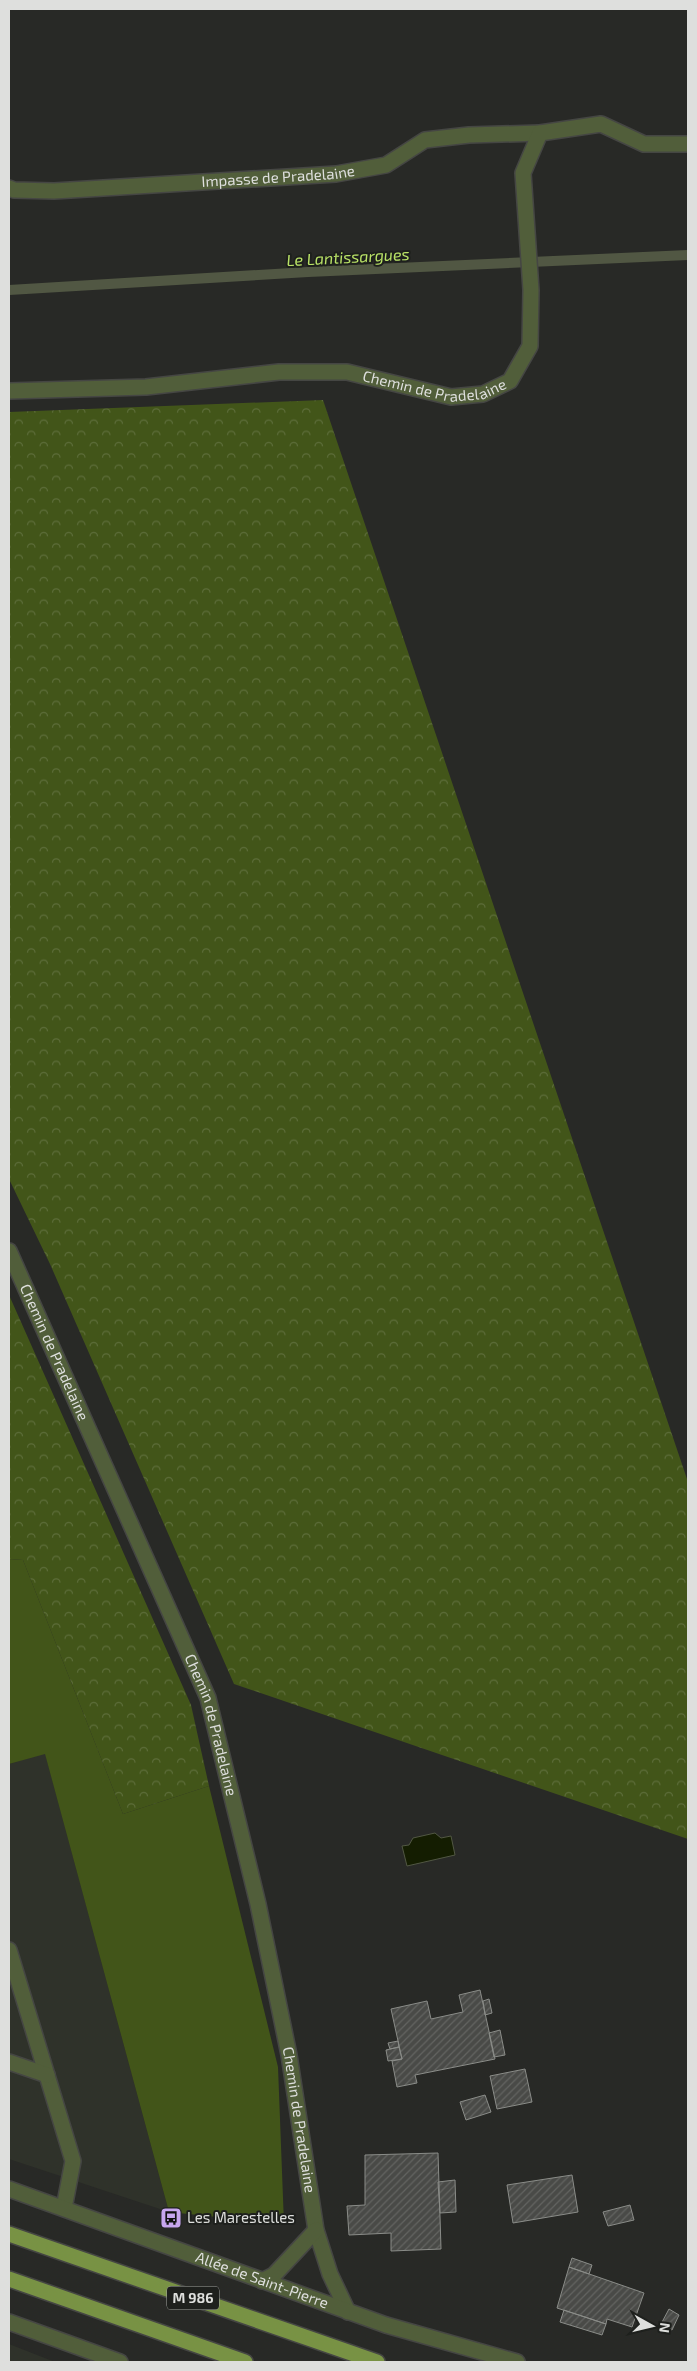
<svg xmlns="http://www.w3.org/2000/svg" width="697" height="2371" viewBox="0 0 697 2371" font-family="'Exo 2',sans-serif">
<style>
.built{fill:#2f322a}
.grass{fill:#425519}
.forest{fill:url(#forest-crowns)}
.water{fill:#141d01;stroke:#515743}
.lines{fill:none;stroke-linecap:round;stroke-linejoin:round}
.stream{stroke:#515743;stroke-width:10}
.building{fill:url(#building-hatch);stroke:#8a8c88}
.minor-casing{stroke:#454643;stroke-width:18}
.major-casing{stroke:#454643;stroke-width:18}
.minor{stroke:#515e3a;stroke-width:15}
.major{stroke:#789244;stroke-width:15}
.labels{text-anchor:middle;stroke-width:4;stroke-linejoin:round;paint-order:stroke}
.shield{fill:#1e201d;stroke:#a4a6a3;stroke-width:1}
.shield-label{font-size:14px;font-weight:bold;fill:#dedfdd}
.street-label{font-size:15px;fill:#dedfdd;stroke:#1e201d}
.poi-label{font-size:15px;fill:#dedfdd;stroke:#1e201d;text-anchor:start}
.water-label{font-size:16px;font-style:italic;fill:#bae367;stroke:#1e201d}
</style>
<defs>
<pattern id="forest-crowns" width="20" height="18" patternUnits="userSpaceOnUse" patternTransform="scale(1.25)"><rect width="20" height="18" fill="#425519"/><path d="M2 6a3 3 0 1 1 6 0M12 15a3 3 0 1 1 6 0" fill="none" stroke="#5d6d3a"/></pattern>
<pattern id="building-hatch" width="6" height="6" patternUnits="userSpaceOnUse" patternTransform="scale(1.25)"><rect width="6" height="6" fill="#494a47"/><path d="M-1 1l2-2M0 6l6-6M5 7l2-2" fill="none" stroke="#636461"/></pattern>
</defs>
<rect width="100%" height="100%" fill="#282926"/>
<path class="built" d="M45 1753 169 2212 9 2159V1764Z
M9 2344 55 2362H9Z"/>
<path class="grass" d="M9 1559 23 1560 123 1814 209 1786 278 2067 284 2224 169 2212 45 1754 9 1764Z"/>
<path class="forest" d="M323 400 688 1482V1839L234 1684 50 1264 9 1179V412Z
M9 1295 191 1705 209 1786 123 1814 23 1560 9 1559Z"/>
<path class="water" d="M435 1833 441 1838 451 1836 455 1855 407 1866 402 1846 409 1845 413 1838Z"/>
<g class="lines">
<path class="stream" d="M9 290 308 272 688 255"/>
</g>
<path class="building" d="M480 1990 495 2059 415 2075 417 2083 397 2087 392 2061 402 2059 391 2009 427 2001 431 2019 463 2012 459 1995Z
M489 1999 492 2013 485 2015 483 2001Z
M500 2030 505 2055 494 2057 489 2033Z
M398 2041 399 2047 390 2049 388 2043Z
M399 2047 402 2059 388 2061 386 2050Z
M525 2069 532 2102 497 2109 490 2076Z
M485 2095 491 2112 466 2120 460 2102Z
M438 2153 441 2249 391 2251V2233L349 2235 347 2206 365 2205V2155Z
M572 2175 578 2212 513 2223 507 2185Z
M455 2180 456 2212 440 2213 438 2182Z
M630 2205 634 2220 608 2226 603 2212Z
M572 2258 592 2265 589 2274 569 2267Z
M569 2267 644 2293 632 2327 607 2319 606 2324 557 2308Z
M669 2309 679 2315 672 2330 661 2324Z
M564 2310 606 2324 602 2335 560 2322Z"/>
<g class="lines">
<g class="minor-casing">
<g id="minor">
<path id="s1" d="M9 188 14 190 54 191 336 174 386 165 425 140 469 135 540 133"/>
<path id="s2" d="M9 391 146 387 279 372H347L451 397 483 394 510 381 530 346 531 290 523 173 540 133 601 124 644 144H688"/>
<path id="s3" d="M9 1251 208 1698 258 1904 289 2055 316 2230 330 2274 348 2312"/>
<path d="M9 1950 73 2161 64 2208"/>
<path d="M9 2062 47 2075"/>
<path id="s4" d="M9 2189 386 2325 517 2362"/>
<path d="M262 2281 274 2275 316 2230"/>
<path d="M9 2322 120 2362"/>
</g>
</g>
<g class="major-casing">
<path id="major" d="M9 2234 377 2362
M9 2279 245 2362"/>
</g>
<use href="#minor" class="minor"/>
<use href="#major" class="major"/>
</g>
<defs>
<g id="bus-square" transform="scale(1.125)"><rect x="-9" y="-9" width="18" height="18" rx="4" fill="#c7a6ef" stroke="#1e201d"/><path d="M-5-6H5V4H4V6H2V4H-2V6H-4V4H-5ZM-3.5-4V0h7V-4ZM-3.5 1.2v1.5H-2V1.2ZM2 1.2v1.5H3.5V1.2Z" fill="#111"/></g>
</defs>
<g fill-rule="evenodd">
<use href="#bus-square" x="171" y="2218"/>
</g>
<g class="labels">
<rect class="shield" x="167" y="2286.5" width="52" height="23" rx="4"/>
<g class="shield-label">
<text x="193" y="2303">M 986</text>
</g>
<g class="street-label">
<text dy="5" stroke="none"><textPath href="#s1" startOffset="270">Impasse de Pradelaine</textPath></text>
<text dy="5" stroke="none"><textPath href="#s2" startOffset="429">Chemin de Pradelaine</textPath></text>
<text dy="5" stroke="none"><textPath href="#s3" startOffset="111">Chemin de Pradelaine</textPath></text>
<text dy="5" stroke="none"><textPath href="#s3" startOffset="516">Chemin de Pradelaine</textPath></text>
<text dy="5" stroke="none"><textPath href="#s3" startOffset="921">Chemin de Pradelaine</textPath></text>
<text dy="5" stroke="none"><textPath href="#s4" startOffset="269">Allée de Saint-Pierre</textPath></text>
</g>
<g class="poi-label">
<text x="187" y="2223">Les Marestelles</text>
</g>
<g class="water-label">
<text transform="translate(348 257) rotate(-3)" y="6">Le Lantissargues</text>
</g>
</g>
<rect width="697" height="2371" fill="none" stroke="#dedfdd" stroke-width="20"/>
<g transform="translate(652 2326) rotate(98)" stroke="#1e201d" stroke-width="4" paint-order="stroke">
<path d="M0-4L9 19L0 12L-9 19Z" fill="#dedfdd"/>
<text y="-8" font-size="14" font-weight="bold" text-anchor="middle" fill="#dedfdd">N</text>
</g>
</svg>
